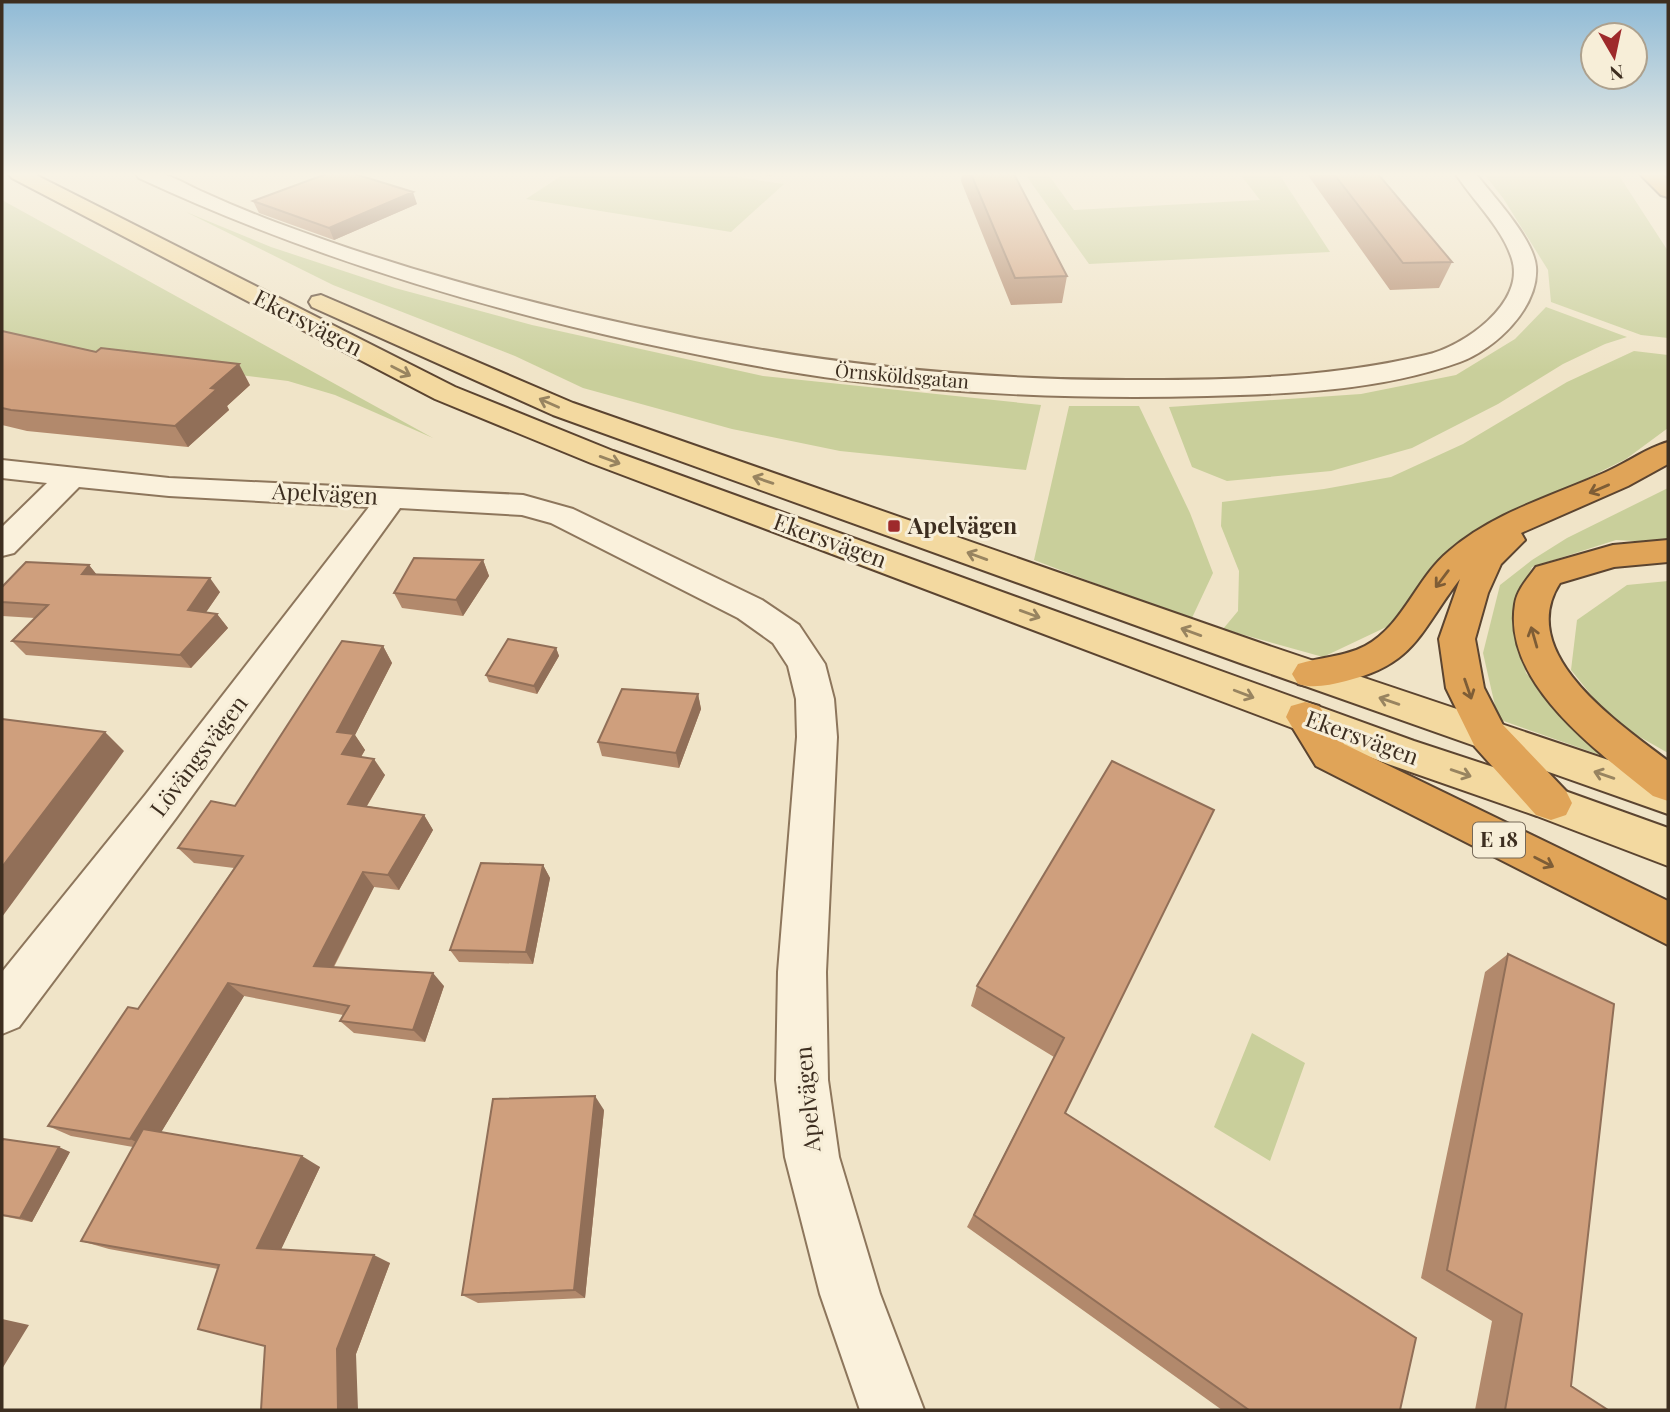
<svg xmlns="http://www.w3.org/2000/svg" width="1670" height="1412" viewBox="0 0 1670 1412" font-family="'Playfair Display',serif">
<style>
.green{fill:#c9cf9b}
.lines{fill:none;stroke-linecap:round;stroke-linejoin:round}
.minor-casing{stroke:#8d765c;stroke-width:4}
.major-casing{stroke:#5b4430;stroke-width:4}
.highway-casing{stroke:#5b4430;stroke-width:4}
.minor{fill:#faf1dc;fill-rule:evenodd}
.major{fill:#f3d9a0;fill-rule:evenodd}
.highway{fill:#e0a458;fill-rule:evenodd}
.wall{fill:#b2896c}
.shaded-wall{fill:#916f58}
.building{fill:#cf9f7d;stroke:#916f58;stroke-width:2}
.oneway{stroke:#988460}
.oneway2{stroke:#7e5d36}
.poi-dot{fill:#9e2a2b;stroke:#f7eed8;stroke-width:2.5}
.labels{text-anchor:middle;stroke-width:6;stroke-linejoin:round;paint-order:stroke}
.far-street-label{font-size:19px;fill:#3d2e20;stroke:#f7eed8}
.shield{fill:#f7eed8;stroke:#756857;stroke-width:2}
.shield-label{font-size:21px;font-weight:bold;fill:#3d2e20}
.street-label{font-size:23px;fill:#3d2e20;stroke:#f7eed8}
.poi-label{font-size:23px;font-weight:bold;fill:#3d2e20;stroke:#f7eed8;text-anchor:start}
</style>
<rect width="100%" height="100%" fill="#f0e4c8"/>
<path class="green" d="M564 174H718L784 184 731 232 526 199Z
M1025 174H1048L1074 210 1260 200 1240 174H1279L1330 252 1089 264Z
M1484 174H1618L1668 251V338L1641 335 1551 302 1548 270 1503 198Z
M2 200 433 438 335 395 288 381 55 352 2 337Z
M186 212 271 247 395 288 532 325 763 376 1041 405 1026 470 840 451 732 429 583 388 515 356 333 285Z
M1546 307 1627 337 1605 344 1563 364 1498 404 1412 448 1331 471 1227 481 1192 467 1169 407 1361 394 1456 375 1515 339Z
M1634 351 1668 355V428L1626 459 1525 509 1399 621 1323 657 1223 629 1238 611 1239 571 1221 526 1222 502 1324 489 1391 477 1463 444 1567 382Z
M1069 406H1139L1190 513 1213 573 1191 620 1034 560Z
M1668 488V543L1616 540 1532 567 1512 616 1526 673 1600 755 1498 719 1483 653 1500 585 1532 560 1567 538Z
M1668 581V753L1612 721 1571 670 1577 620 1627 585Z
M1252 1033 1305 1063 1270 1161 1214 1127Z"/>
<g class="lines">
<g class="minor-casing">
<path id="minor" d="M136 174C143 174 152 173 160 174 174 176 189 186 203 192 227 203 251 213 275 222 334 244 394 264 455 281 680 345 910 382 1145 380 1240 380 1333 377 1426 355 1462 347 1526 304 1512 259 1502 227 1473 201 1456 174H1476C1493 196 1534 239 1536 267 1539 308 1495 349 1460 362 1379 391 1291 394 1207 396 1086 399 966 395 846 380 775 371 704 356 633 341 463 303 298 252 139 178Z
M2 460 169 478 523 495 573 509 762 600 799 625 825 664 834 699 837 737 826 972 828 1080 839 1157 880 1294 924 1410H860L820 1294 785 1157 776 1080 778 972 797 737 796 699 788 666 773 643 738 618 551 523 522 515 400 508 176 818 19 1027 2 1034V972L146 794 369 507 169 496 79 487 14 553 2 556V527L47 483 2 478Z"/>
</g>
<g class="major-casing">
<path id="major" d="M9 174H34L455 387 613 451 1414 741 1551 786 1668 828V866L1537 816 1388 764 591 463 435 399 12 178Z
M321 295 573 403 1269 646 1668 780V814L1243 664 553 415 312 307 309 302 312 297Z"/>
</g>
<g class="highway-casing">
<path id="highway" d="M1640 174H1661L1668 180V197L1661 195Z
M1668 442V464L1628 486 1521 533 1525 540 1501 564 1488 593 1475 639 1484 688 1503 725 1566 791 1572 803 1566 815 1551 820 1536 815 1475 747 1446 688 1439 639 1460 579C1420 631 1416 664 1346 681 1329 685 1314 689 1298 684L1292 674 1298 664C1320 657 1344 657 1365 646 1403 626 1416 578 1449 551 1494 512 1553 496 1606 472 1627 463 1646 448 1668 442Z
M1668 540V562L1614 567 1560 583C1514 654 1620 724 1668 761V801L1653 796C1599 752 1502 684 1515 604 1517 590 1528 578 1536 567L1613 545Z
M1305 702 1319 706 1344 744 1668 901V945L1316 766 1286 717 1291 706Z"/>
</g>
<use href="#minor" class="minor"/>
<use href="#major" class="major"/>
<use href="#highway" class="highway"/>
</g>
<path class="wall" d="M755 174H774L771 176Z
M962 174H1014L1067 276 1062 303 1011 305 961 181Z
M1307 174H1378L1452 262 1439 288 1390 290Z
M253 201 417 204 334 240 259 213Z
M2 331 250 385 227 406 229 410 188 447 27 431 2 425Z
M483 560 489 576 463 616 402 608 394 593Z
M89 565 96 574 220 592 206 612 217 614 228 628 191 668 26 655 12 641 35 618 2 616V587Z
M383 646 392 663 355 735 365 750 361 757 385 775 367 806 424 815 433 830 399 890 374 887 334 967 444 986 425 1042 354 1033 340 1021 343 1015 244 996 161 1132 320 1167 281 1249 390 1263 356 1354 265 1346 218 1269 109 1249 81 1241 133 1147 71 1136 48 1126 138 1009 234 868 194 863 178 848 235 806Z
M556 648 559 656 537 694 489 682 486 675Z
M698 694 701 709 679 768 602 756 598 742Z
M1112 761 1065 1113 1400 1410H1222L967 1227 1054 1057 971 1006 977 986Z
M543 865 550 878 533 964 459 962 450 950Z
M1508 954 1571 1386 1608 1410H1475L1492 1321 1421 1278 1485 972Z
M604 1110 585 1298 478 1303 462 1295Z
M2 1141 70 1152 32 1222 2 1216Z"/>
<path class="shaded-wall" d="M413 192 417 204 334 240 329 228Z
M239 364 250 385 227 406 229 410 188 447 175 426 211 388Z
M483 560 489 576 463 616 456 600Z
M89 565 101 580 82 574Z
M210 578 220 592 198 624 188 610Z
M217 614 228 628 191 668 180 655Z
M383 646 392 663 355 735 365 750 353 770 342 754 337 732Z
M556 648 559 656 537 694 534 686Z
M698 694 701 709 679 768 676 753Z
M105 732 124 751 2 917V867Z
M374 759 385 775 359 819 348 804Z
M424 815 433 830 399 890 388 875Z
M543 865 550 878 533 964 526 952Z
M363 872 374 887 327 979 314 966Z
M433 973 444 986 425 1042 413 1030Z
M228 983 244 996 151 1149 130 1139Z
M595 1096 604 1110 585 1298 574 1290Z
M59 1147 70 1152 32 1222 20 1218Z
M302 1156 320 1167 278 1256 257 1248Z
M374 1255 390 1263 356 1354 358 1410H338L337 1349Z
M2 1319 29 1325 2 1369Z"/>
<path class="building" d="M326 174H355L413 192 329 228 253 201Z
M971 174H1014L1067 276 1015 278Z
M1334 174H1378L1452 262 1403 263Z
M2 331 96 352 101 348 239 364 211 388 217 389 175 426 11 410 2 408Z
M414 558 483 560 456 600 394 593Z
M26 562 89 565 82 574 210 578 188 610 217 614 180 655 12 641 48 605 2 602V587Z
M508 639 556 648 534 686 486 675Z
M342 641 383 646 337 732 354 734 342 754 374 759 348 804 424 815 388 875 363 872 314 966 433 973 413 1030 340 1021 349 1006 228 983 130 1139 48 1126 128 1007 138 1009 243 856 178 848 211 801 235 806Z
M622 689 698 694 676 753 598 742Z
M2 719 105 732 2 867Z
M1112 761 1214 810 1065 1113 1416 1338 1400 1410H1249L974 1215 1064 1038 977 986Z
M481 863 543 865 526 952 450 950Z
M1508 954 1614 1004 1571 1386 1608 1410H1505L1522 1314 1447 1270Z
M595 1096 574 1290 462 1295 493 1099Z
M143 1129 302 1156 257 1248 374 1255 337 1349 338 1410H261L265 1346 198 1329 219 1265 81 1241Z
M3 1139 59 1147 20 1218 2 1215V1141Z"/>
<defs><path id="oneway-shaft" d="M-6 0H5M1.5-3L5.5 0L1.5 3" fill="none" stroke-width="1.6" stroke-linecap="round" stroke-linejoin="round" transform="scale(1.75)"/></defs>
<g class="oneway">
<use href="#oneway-shaft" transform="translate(401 371) rotate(27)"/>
<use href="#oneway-shaft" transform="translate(549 403) rotate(-156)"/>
<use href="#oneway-shaft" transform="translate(610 460) rotate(20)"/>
<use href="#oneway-shaft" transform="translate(763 480) rotate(-161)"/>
<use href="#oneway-shaft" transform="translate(977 556) rotate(-160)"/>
<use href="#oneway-shaft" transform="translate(1030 614) rotate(20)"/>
<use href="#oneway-shaft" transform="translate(1191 632) rotate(-160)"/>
<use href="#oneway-shaft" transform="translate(1244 694) rotate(21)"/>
<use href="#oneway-shaft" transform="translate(1389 701) rotate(-161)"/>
<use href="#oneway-shaft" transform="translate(1461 773) rotate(19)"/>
<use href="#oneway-shaft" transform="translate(1604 775) rotate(-161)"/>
</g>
<g class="oneway2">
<use href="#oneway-shaft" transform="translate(1599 489) rotate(157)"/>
<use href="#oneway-shaft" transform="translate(1442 579) rotate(127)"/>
<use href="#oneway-shaft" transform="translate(1534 637) rotate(-106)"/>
<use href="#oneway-shaft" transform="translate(1468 689) rotate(71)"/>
<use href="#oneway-shaft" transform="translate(1544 862) rotate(27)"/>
</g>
<linearGradient id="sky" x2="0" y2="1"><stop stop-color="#8fbad6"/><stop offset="0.47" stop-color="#f8f3e6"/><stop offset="1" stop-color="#f8f3e6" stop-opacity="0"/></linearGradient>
<rect width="1670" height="371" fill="url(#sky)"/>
<rect class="poi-dot" x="887" y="519" width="14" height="14" rx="3.5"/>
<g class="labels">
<g class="far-street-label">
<text transform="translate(902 376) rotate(5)" y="7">Örnsköldsgatan</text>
</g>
<rect class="shield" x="1473" y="822.5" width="52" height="35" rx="5"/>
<g class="shield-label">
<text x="1499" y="847">E 18</text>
</g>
<g class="street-label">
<text transform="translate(308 323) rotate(27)" y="8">Ekersvägen</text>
<text transform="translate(325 494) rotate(3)" y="8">Apelvägen</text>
<text transform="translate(830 541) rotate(20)" y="8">Ekersvägen</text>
<text transform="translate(1362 738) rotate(20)" y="8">Ekersvägen</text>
<text transform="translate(199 756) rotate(-53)" y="8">Lövängsvägen</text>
<text transform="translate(808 1099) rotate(-95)" y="8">Apelvägen</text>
</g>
<g class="poi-label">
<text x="908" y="534">Apelvägen</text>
</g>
</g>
<rect width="1670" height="1412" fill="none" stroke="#3d2e20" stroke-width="7"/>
<g transform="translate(1614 56) rotate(171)"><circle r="33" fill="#f7eed8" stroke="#ada18e" stroke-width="2"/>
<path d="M0-5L12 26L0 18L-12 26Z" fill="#9e2a2b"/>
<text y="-10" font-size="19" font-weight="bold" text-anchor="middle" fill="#3d2e20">N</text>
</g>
</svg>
